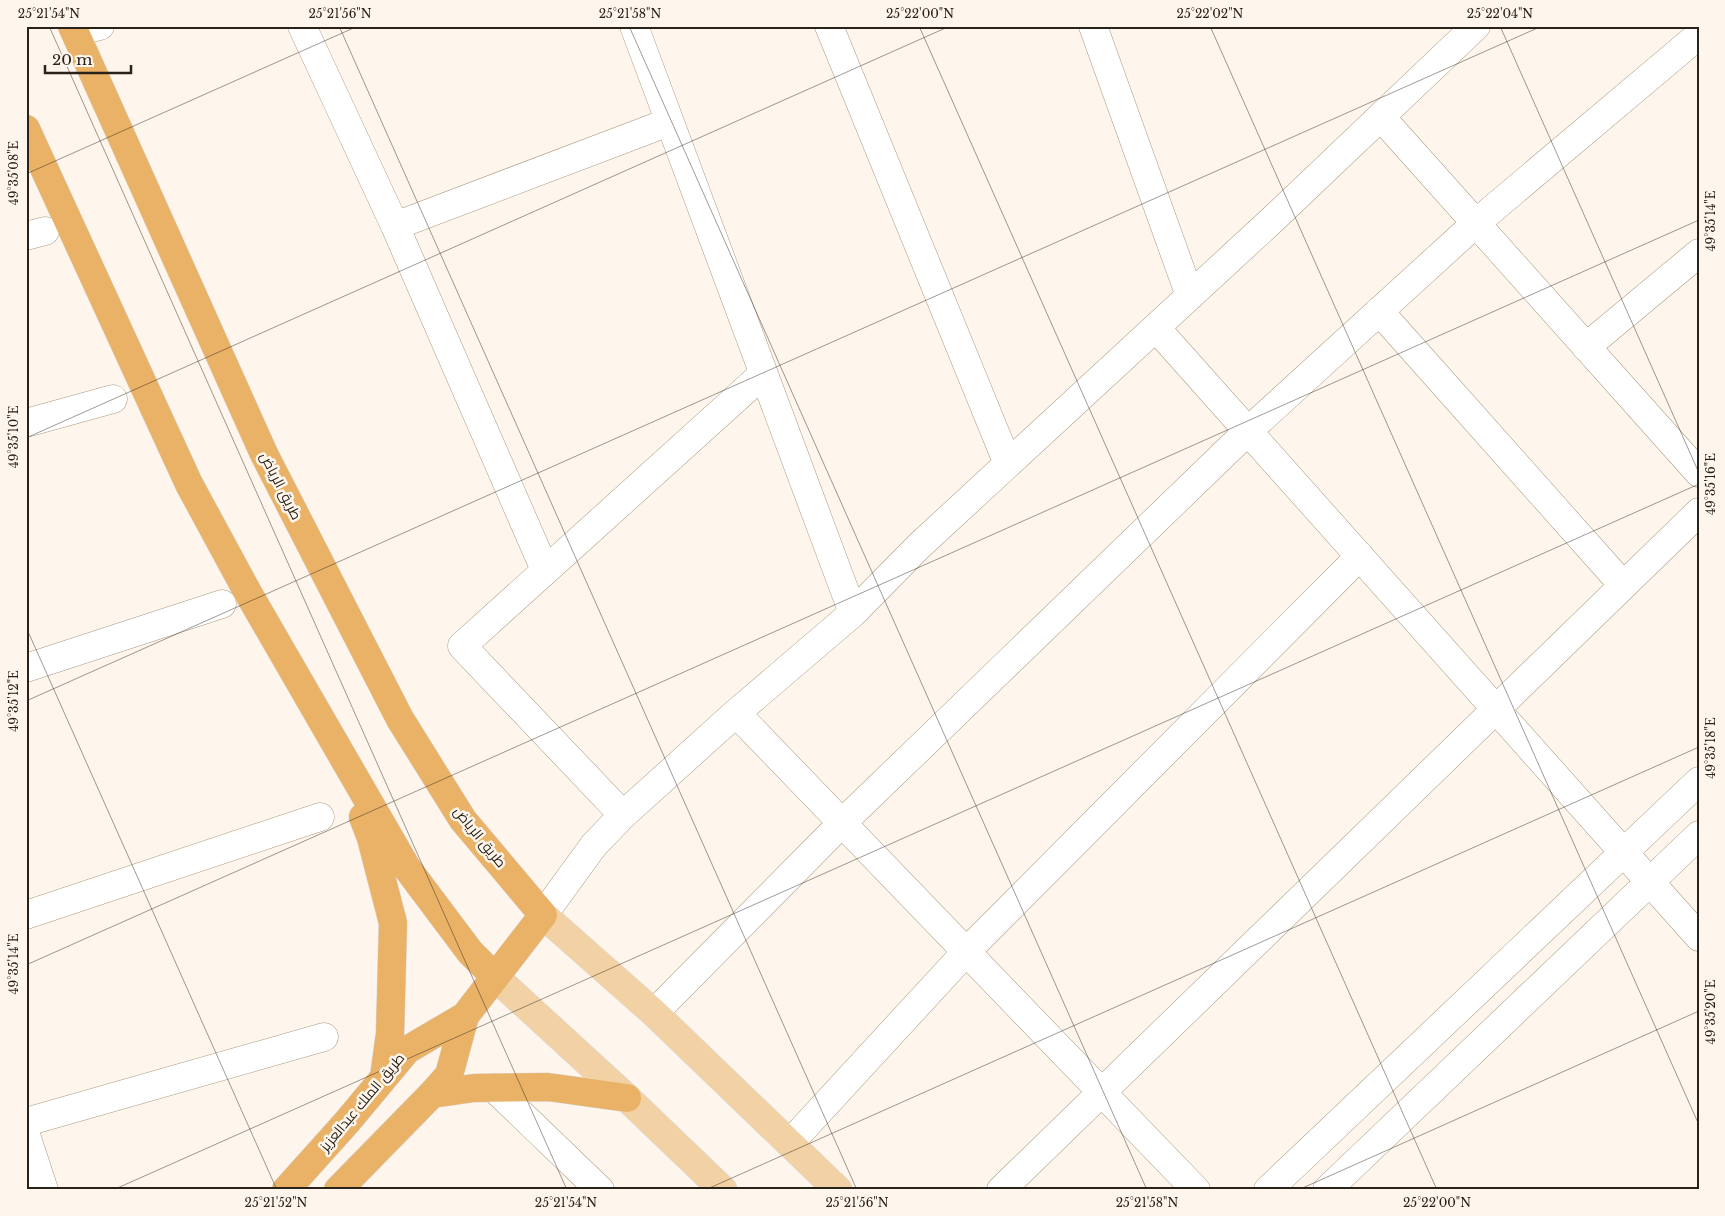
<svg xmlns="http://www.w3.org/2000/svg" width="1725" height="1216" viewBox="0 0 1725 1216" font-family="'Libre Baskerville',Cairo,serif">
<style>
.lines{fill:none;stroke-linecap:round;stroke-linejoin:round}
.minor-casing{stroke:#ab9982;stroke-width:29}
.major-casing{stroke:#d8d7d6;stroke-width:29}
.highway-casing{stroke:#d8d7d6;stroke-width:29}
.minor{stroke:#fff;stroke-width:28}
.major{stroke:#f2d1a4;stroke-width:28}
.highway{stroke:#eab267;stroke-width:28}
.ticks{fill:none;stroke:#292219;stroke-width:1;stroke-opacity:0.45}
.labels{text-anchor:middle;stroke-width:5;stroke-linejoin:round;paint-order:stroke}
.street-label{font-size:14px;fill:#292219;stroke:#fef6ec}
.neatline{fill:none;stroke:#292219;stroke-width:2}
.ticks-label{font-size:12px;text-anchor:middle;fill:#292219}
</style>
<rect width="100%" height="100%" fill="#fef6ec"/>
<g class="lines">
<g class="minor-casing">
<path id="minor" d="M302 26 395 226 545 570
M634 26 853 613
M829 26 1008 464
M1093 26 1190 296
M75 32 100 26
M1381 117 1699 473
M395 226 669 122
M26 236 45 231
M1379 311 1623 585
M1156 328 1699 937
M1586 347 1699 253
M26 423 113 399
M26 668 222 604
M736 713 1196 1190
M623 815 462 646 762 375
M26 915 320 817
M543 915 594 845 623 815 736 713 853 613 919 546 1271 221 1476 26
M654 1013 842 823 1248 431 1476 223 1699 35
M494 1088 600 1190
M26 1122 324 1037
M26 1135 44 1190
M790 1143 966 952 1360 556
M1001 1190 1699 512
M1268 1190 1699 781
M1327 1190 1699 835"/>
</g>
<g class="major-casing">
<path id="major" d="M543 915 654 1013 838 1190
M495 977 627 1098 723 1190"/>
</g>
<g class="highway-casing">
<path id="highway" d="M72 26 264 454 400 719 463 820 543 915 465 1016 407 1050 347 1122 286 1190
M26 129 189 484 247 591 407 868 470 952 495 977
M363 817 371 838 393 923 390 1034 384 1077
M432 1094 474 1088 548 1087 627 1098
M338 1190 432 1094 449 1075 465 1016"/>
</g>
<use href="#minor" class="minor"/>
<use href="#major" class="major"/>
<use href="#highway" class="highway"/>
</g>
<path class="ticks" d="M49 26 567 1190M339 26 857 1190M629 26 1147 1190M919 26 1437 1190M1210 26 1699 1125M1500 26 1699 473M26 174 358 26M26 438 950 26M26 627 277 1190M26 701 1542 26M26 965 1699 220M113 1190 1699 484M705 1190 1699 747M1298 1190 1699 1011"/>
<g class="labels">
<g class="street-label">
<text transform="translate(281 486) rotate(63)" y="5">طريق الرياض</text>
<text transform="translate(480 837) rotate(51)" y="5">طريق الرياض</text>
<text transform="translate(362 1102) rotate(-50)" y="5">طريق الملك عبدالعزيز</text>
</g>
</g>
<rect width="1725" height="1216" fill="none" stroke="#fef6ec" stroke-width="55"/>
<path d="M45 65v8h86v-8" fill="none" stroke="#292219" stroke-width="2.5"/>
<text x="52" y="65" font-size="15" fill="#292219" stroke="#fef6ec" stroke-width="4" paint-order="stroke">20 m</text>
<rect x="28" y="28" width="1670" height="1160" class="neatline"/>
<g class="ticks-label">
<text x="49" y="18">25°21'54"N</text>
<text x="340" y="18">25°21'56"N</text>
<text x="630" y="18">25°21'58"N</text>
<text x="920" y="18">25°22'00"N</text>
<text x="1210" y="18">25°22'02"N</text>
<text x="1500" y="18">25°22'04"N</text>
<text transform="translate(14 173) rotate(-90)" y="4">49°35'08"E</text>
<text transform="translate(1711 221) rotate(-90)" y="4">49°35'14"E</text>
<text transform="translate(14 437) rotate(-90)" y="4">49°35'10"E</text>
<text transform="translate(1711 484) rotate(-90)" y="4">49°35'16"E</text>
<text transform="translate(14 701) rotate(-90)" y="4">49°35'12"E</text>
<text transform="translate(1711 748) rotate(-90)" y="4">49°35'18"E</text>
<text transform="translate(14 964) rotate(-90)" y="4">49°35'14"E</text>
<text transform="translate(1711 1012) rotate(-90)" y="4">49°35'20"E</text>
<text x="276" y="1207">25°21'52"N</text>
<text x="566" y="1207">25°21'54"N</text>
<text x="857" y="1207">25°21'56"N</text>
<text x="1147" y="1207">25°21'58"N</text>
<text x="1437" y="1207">25°22'00"N</text>
</g>
</svg>
